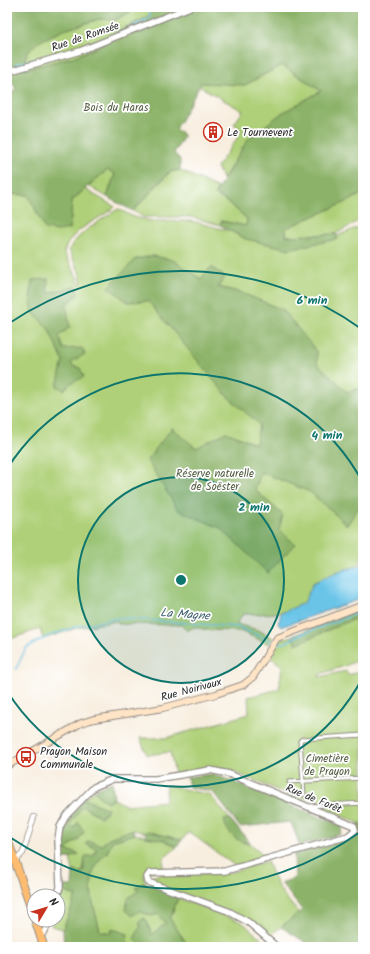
<svg xmlns="http://www.w3.org/2000/svg" width="370" height="954" viewBox="0 0 370 954" font-family="Kalam,sans-serif">
<style>
.green{fill:#afd078;stroke:#6d7e52}
.forest{fill:#8bb268;stroke:#5b6e4a}
.water{fill:#6bc4e8;stroke:#4b788a}
.lines{fill:none;stroke-linecap:round;stroke-linejoin:round}
.stream{stroke:#6bc4e8;stroke-width:1.5}
.pedestrian-casing{stroke:#928c85;stroke-width:5}
.minor-casing{stroke:#928c85;stroke-width:6}
.tertiary-casing{stroke:#928c85;stroke-width:8}
.secondary-casing{stroke:#928c85;stroke-width:8}
.primary-casing{stroke:#928c85;stroke-width:9}
.pedestrian{stroke:#fff;stroke-width:3}
.minor{stroke:#fff;stroke-width:4.5}
.tertiary{stroke:#fff;stroke-width:5.5}
.secondary{stroke:#ffe4c6;stroke-width:6}
.primary{stroke:#febc70;stroke-width:7}
.ring{fill:none;stroke:#0f766e;stroke-width:2}
.labels{text-anchor:middle;stroke-width:3.5;stroke-linejoin:round;paint-order:stroke}
.street-label{font-size:11px;fill:#2b2b2b;stroke:#fff}
.park-label{font-size:11px;fill:#535d42;stroke:#fff}
.poi-label{font-size:11px;fill:#2b2b2b;stroke:#fff;text-anchor:start}
.water-label{font-size:12px;font-style:italic;fill:#41616d;stroke:#fff}
.centre{fill:#0f766e;stroke:#fff;stroke-width:2}
.ring-label{font-size:12px;text-anchor:middle;font-weight:bold;fill:#0f766e;stroke:#fff;stroke-width:3.5;stroke-linejoin:round;paint-order:stroke}
</style>
<rect width="100%" height="100%" fill="#fff"/>
<filter id="ink" filterUnits="userSpaceOnUse"><feTurbulence type="fractalNoise" baseFrequency=".025" numOctaves="2"/><feDisplacementMap in="SourceGraphic" scale="8" xChannelSelector="R" yChannelSelector="G"/><feConvolveMatrix kernelMatrix="1 2 1 2 8 2 1 2 1" color-interpolation-filters="sRGB"/></filter>
<filter id="wash" filterUnits="userSpaceOnUse"><feTurbulence type="fractalNoise" baseFrequency=".012" numOctaves="4" result="noise"/><feDisplacementMap in="SourceGraphic" scale="16" xChannelSelector="R" yChannelSelector="G"/><feGaussianBlur stdDeviation="0.9" result="paint"/><feColorMatrix in="noise" values="0 0 0 0 0 0 0 0 0 0 0 0 0 0 0 0 0 1.4 0 .05"/><feComposite in="paint" operator="in"/></filter>
<g filter="url(#wash)">
<rect width="100%" height="100%" fill="#f8eedf"/>
<path class="green" d="M139 7H155L147 18 120 30 98 47 73 57 26 69 25 60 27 52 38 42 61 31 99 19 115 20Z
M282 65 321 91 282 113 248 139 223 179 217 167 242 131 234 124 243 111 199 86 201 82 245 85Z
M107 170 115 173 107 197 88 186Z
M180 170 218 188 215 195 229 203 247 219 246 226 221 221 220 225 191 217H143L133 211 170 172Z
M85 189 115 207C97 221 71 229 64 252L78 279V283L81 284C82 271 72 261 69 249 80 231 100 221 118 209L134 217 153 221H192L230 231 246 239H338L337 236 363 225V388L347 392 242 293 218 287 225 277 211 267 201 279 173 260 153 256 136 259 109 287 212 310 276 362 363 401V550L359 566 339 571 313 583C311 589 308 598 304 603 291 615 260 614 243 614L236 624 258 630 273 638 269 644 240 631 208 630 194 627 187 631 181 625 118 624V621L76 628 43 639 40 629 7 640V194L28 195 70 229 72 201Z
M363 193V218L336 234 286 236V228L351 200Z
M363 615V658L345 666 320 674 319 677 346 671 348 675 363 671V825L320 807 319 798 298 799 225 768H206L175 774 170 752 147 755 140 738H166L249 714 248 697 279 689 282 666 269 656 280 640 292 636 296 644Z
M167 785 210 795 230 819 225 820 243 843H250L266 857 235 866 189 832 182 840 132 830 109 838 97 849 83 872 73 871 70 858 78 854 65 850 71 844 79 840 78 823 74 828 70 827 72 821 82 806 101 817 108 809 84 799 94 790 101 798 108 802 114 799 125 805 165 801Z
M135 834 164 840 177 847 164 858 163 870 147 872 144 875 145 882 136 887 138 891 139 911 152 916 157 914 166 923 152 935 144 918 138 923 141 925 142 946 125 947 128 934 112 929 111 933 100 931 90 892 92 873 101 857 107 853 112 841Z
M267 861C275 885 282 894 299 913L268 937 251 922 152 883 151 880 154 876 162 874 229 873Z
M63 891 76 896 63 929 51 926 53 920H58V906Z
M178 898 242 922 271 947H189L170 919Z"/>
<path class="forest" d="M7 7H139L115 20 99 19 61 31 38 42 27 53 25 60 26 69 73 57 98 47 120 30 146 18 155 7H363V193L351 200 286 228V236L336 234 338 239 289 249 246 239 220 225 221 221 246 226 247 219 229 203 215 194 248 139 282 113 321 91 282 65 245 85 201 83 176 129 184 136 174 153 180 159V170L169 172 133 211 107 197 115 174 107 170 72 200 70 229 58 231 45 229 28 195 7 194V98L16 88 7 78Z
M153 256 173 260 201 279 211 267 225 277 218 287 242 293 283 310 317 352V363L347 392 363 388V501L347 525 310 492 261 472 255 490 283 515 279 530 295 544 268 573 220 528 178 510 147 460 172 428 196 448 226 432 256 444 259 424 227 396 148 301 128 302 108 287 136 259Z
M48 279V293L77 286 78 295 66 305 70 327 59 336 63 349 82 348 85 354 71 362 73 366 80 368 84 377 71 383 64 390 57 386 63 361 49 330 33 312 30 297 32 280Z
M363 608V615L296 644 292 636Z
M213 774 342 826 341 834 300 846 291 822 240 827 213 792 189 787 187 777Z
M112 782 114 799 108 802 101 798 94 790Z
M84 799 108 809 101 817 82 806 72 821 70 826 74 828 78 822 84 832C79 840 72 843 66 850L79 854 70 858 61 859C61 828 63 822 84 799Z
M230 819 250 843C237 843 226 832 224 820Z
M358 823 363 825V947H313L281 927 302 910 281 883 295 878 294 854 359 837Z
M132 830 135 834 112 841C110 851 102 856 97 864 85 885 95 909 100 931L111 933 112 929 128 934 125 947H64L63 929 76 896 63 891V886H72L73 871 83 872 85 856H93L97 849 86 844 88 841 102 845 109 838Z
M147 831 182 840 177 847 164 840 145 837Z
M145 882 178 898 170 919 189 947H141L142 946 134 939 141 925 138 923 145 918 152 935 166 923 157 914 152 916 139 911 132 916 126 910 128 898 138 891 136 887Z"/>
<path class="water" d="M363 565V598L281 627 278 624 281 613 304 603 313 583 339 571Z"/>
<g class="lines">
<path class="stream" d="M130 28 149 18 150 12 155 7
M93 43 123 31
M15 64 65 53
M7 78 11 76
M277 643H285L297 636 363 611
M16 669 26 648 46 637 78 626 119 618 238 627 271 641"/>
</g>
</g>
<g filter="url(#ink)">
<g class="lines">
<g class="pedestrian-casing">
<path id="pedestrian" d="M289 782 363 778
M304 795 300 741 302 739 363 735
M309 806 363 803"/>
</g>
<g class="minor-casing">
<path id="minor" d="M15 861 23 853 34 817"/>
</g>
<g class="tertiary-casing">
<path id="tertiary" d="M7 72 80 51 190 7
M57 896 60 887 58 839 60 827 66 816 94 787 113 779H156L210 770 229 774 354 826 355 830 348 836 225 871 150 873 147 877 148 882 228 911 248 922 277 947
M41 935 45 931 49 920"/>
</g>
<g class="secondary-casing">
<path id="secondary" d="M7 766 81 723 94 719 163 708 216 694 243 685 253 677 277 638 363 605"/>
</g>
<g class="primary-casing">
<path id="primary" d="M7 838 34 916
M35 920 44 947"/>
</g>
<use href="#pedestrian" class="pedestrian"/>
<use href="#minor" class="minor"/>
<use href="#tertiary" class="tertiary"/>
<use href="#secondary" class="secondary"/>
<use href="#primary" class="primary"/>
</g>
</g>
<circle cx="181" cy="580" r="103" fill="#0f766e" fill-opacity=".12"/>
<g class="ring">
<circle cx="181" cy="580" r="103"/>
<path d="M363 677A206 206 0 0 1 7 691M7 469A206 206 0 0 1 363 483"/>
<path d="M363 830A309 309 0 0 1 8 836M8 324A309 309 0 0 1 363 330"/>
</g>
<defs>
<g id="building-ring" transform="scale(1)"><circle r="9.5" fill="#fff" stroke="#c8321e" stroke-width="1.5"/><path d="M-4-6H4V6H1V3H-1V6H-4ZM-2.5-4.3h1.7v1.8h-1.7ZM.8-4.3h1.7v1.8H.8ZM-2.5-1h1.7V.8h-1.7ZM.8-1h1.7V.8H.8Z" fill="#c8321e"/></g>
<g id="bus-ring" transform="scale(1)"><circle r="9.5" fill="#fff" stroke="#c8321e" stroke-width="1.5"/><path d="M-5-6H5V4H4V6H2V4H-2V6H-4V4H-5ZM-3.5-4V0h7V-4ZM-3.5 1.2v1.5H-2V1.2ZM2 1.2v1.5H3.5V1.2Z" fill="#c8321e"/></g>
</defs>
<g fill-rule="evenodd">
<use href="#building-ring" x="213" y="132"/>
<use href="#bus-ring" x="26" y="757"/>
</g>
<g class="labels">
<g class="street-label">
<text transform="translate(85 36) rotate(-19)" y="4">Rue de Romsée</text>
<text transform="translate(191 689) rotate(-15)" y="4">Rue Noirivaux</text>
<text transform="translate(314 798) rotate(22)" y="4">Rue de Forêt</text>
</g>
<g class="park-label">
<text x="116" y="111">Bois du Haras</text>
<text x="215" y="477">Réserve naturelle<tspan x="215" dy="13">de Soëster</tspan></text>
<text x="327" y="762">Cimetière<tspan x="327" dy="13">de Prayon</tspan></text>
</g>
<g class="poi-label">
<text x="227" y="136">Le Tournevent</text>
<text x="40" y="755">Prayon Maison<tspan x="40" dy="13">Communale</tspan></text>
</g>
<g class="water-label">
<text transform="translate(185 614) rotate(4)" y="4">La Magne</text>
</g>
</g>
<circle cx="181" cy="580" r="6" class="centre"/>
<g class="ring-label">
<text x="312" y="304">6 min</text>
<text x="327" y="439">4 min</text>
<text x="254" y="511">2 min</text>
</g>
<rect width="370" height="954" fill="none" stroke="#fff" stroke-width="24"/>
<g transform="translate(46 908) rotate(52)"><circle r="19" fill="#ffffff" stroke="#aaaaaa"/>
<path d="M0-3L7 15L0 10L-7 15Z" fill="#c8321e"/>
<text y="-6" font-size="11" font-weight="bold" text-anchor="middle" fill="#2b2b2b">N</text>
</g>
</svg>
